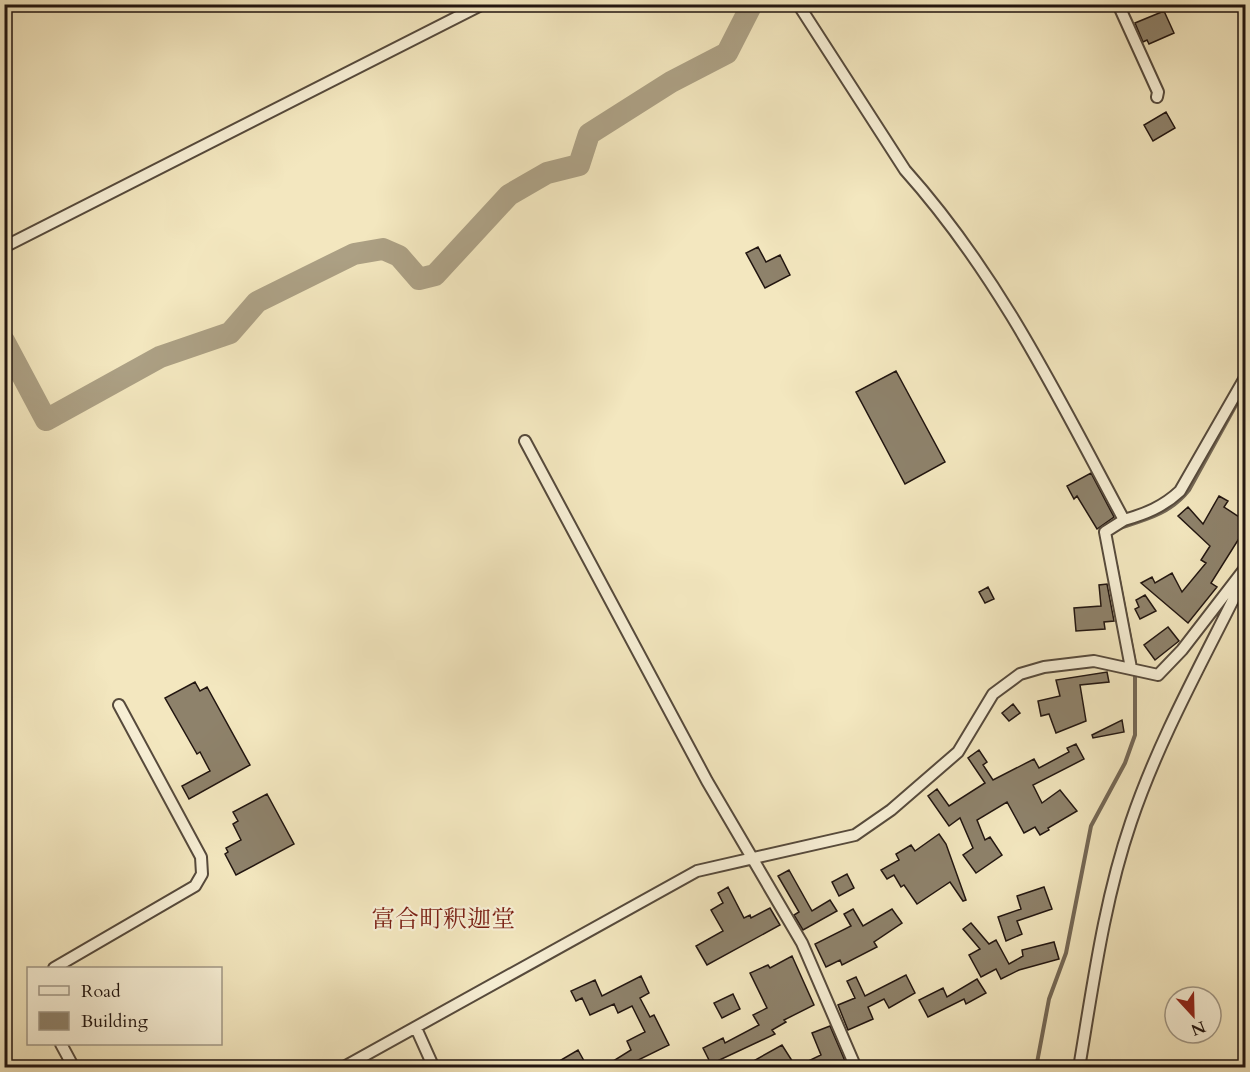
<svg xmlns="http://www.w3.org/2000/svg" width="1250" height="1072" viewBox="0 0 1250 1072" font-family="Cardo,'Noto Serif JP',serif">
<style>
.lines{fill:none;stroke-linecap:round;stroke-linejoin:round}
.stream{stroke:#746856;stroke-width:4}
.river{stroke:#aca084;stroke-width:22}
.building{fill:#8e826b;stroke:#211510;stroke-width:1.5}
.street-casing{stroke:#564a3c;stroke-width:14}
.street{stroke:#f7efd5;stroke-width:10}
.labels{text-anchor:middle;stroke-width:4.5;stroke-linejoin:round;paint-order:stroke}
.quarter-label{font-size:24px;fill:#7a1f14;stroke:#f7efd5}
</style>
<rect width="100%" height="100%" fill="#f3e7bf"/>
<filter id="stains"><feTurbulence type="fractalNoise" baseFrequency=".00333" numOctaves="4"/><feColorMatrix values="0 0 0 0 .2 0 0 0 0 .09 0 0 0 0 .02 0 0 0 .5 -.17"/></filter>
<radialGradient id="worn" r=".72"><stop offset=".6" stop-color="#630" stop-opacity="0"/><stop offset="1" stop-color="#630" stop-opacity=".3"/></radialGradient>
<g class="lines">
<path class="stream" d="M1120 528C1148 519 1171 513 1189 490L1241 396
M1116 565 1135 664
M1036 1068 1049 999 1066 953 1091 826 1125 763 1135 735V671"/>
<path class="river" d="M4 341 46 420 160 357 230 333 257 302 354 254 383 249 399 256 419 279 435 275 509 195 547 173 579 165 589 134 671 82 727 53 752 4"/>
</g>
<path class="building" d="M1164 11 1174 33 1149 44 1147 40 1143 42 1135 23Z
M1166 112 1175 128 1153 141 1144 125Z
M758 247 766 262 780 255 790 275 765 288 746 253Z
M896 371 945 462 905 484 856 392Z
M1091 473 1114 517 1097 529 1077 496 1074 499 1067 486Z
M1219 496 1228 501 1224 507 1245 521V529L1211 583 1217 587 1188 623 1141 583 1152 577 1155 583 1172 573 1182 592 1206 563 1201 560 1210 546 1178 516 1188 507 1203 524Z
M1107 584 1114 621 1104 622 1105 629 1076 631 1074 608 1101 606 1099 585Z
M988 587 994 599 985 603 979 592Z
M1145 595 1156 611 1140 619 1135 609 1139 607 1136 600Z
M1168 627 1179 641 1155 660 1144 645Z
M1107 672 1109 682 1080 685 1086 721 1056 733 1049 714 1041 716 1038 701 1060 696 1056 680Z
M195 682 200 691 207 687 250 765 189 799 182 786 210 771 200 752 197 754 165 698Z
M1013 704 1020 713 1009 721 1002 713Z
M1122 720 1124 732 1093 738 1092 735Z
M1076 744 1084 759 1033 785 1042 803 1060 790 1077 811 1048 828 1049 830 1040 835 1035 827 1024 833 1007 802 977 820 985 840 990 837 1002 855 976 873 963 855 973 848 960 818 949 826 928 796 937 789 949 806 985 783 968 758 979 750 987 762 983 765 993 780 1034 759 1039 768 1069 752 1067 748Z
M267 794 294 844 236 875 225 854 228 852 226 848 241 840 233 824 238 821 233 812Z
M939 834 946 844 966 900 963 901 950 882 917 904 904 885 901 887 894 875 887 879 881 870 899 860 896 854 911 845 915 851Z
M789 870 812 911 830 900 837 911 803 930 794 915 799 912 778 876Z
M847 874 854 888 839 896 832 882Z
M728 887 744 918 750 915 751 918 770 908 780 925 707 965 696 946 723 931 711 910 723 903 718 893Z
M1044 887 1052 909 1017 921 1022 934 1006 941 998 917 1021 909 1017 896Z
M853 909 863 926 892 909 902 923 874 942 877 947 842 965 840 960 826 967 815 944 851 926 844 914Z
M971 923 989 944 996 940 1009 964 1023 956 1022 950 1054 942 1059 959 1019 970 1001 979 996 969 981 977 969 955 980 949 963 929Z
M792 956 814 1005 784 1020 786 1022 772 1030 775 1034 711 1064 703 1048 723 1038 725 1043 759 1025 753 1015 767 1008 750 973 768 965 770 968Z
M906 975 915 993 889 1008 884 999 868 1007 873 1019 848 1030 838 1005 855 998 847 981 856 977 865 996Z
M641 976 649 993 640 998 650 1017 654 1015 669 1045 632 1063 635 1068H602L631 1050 627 1041 645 1032 632 1006 618 1013 614 1004 590 1015 582 998 576 1001 571 991 595 980 602 996Z
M977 979 986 993 966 1004 964 999 928 1017 919 1000 943 988 947 997Z
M733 994 740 1009 722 1018 714 1003Z
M830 1026 848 1068H741L782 1045 796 1067 821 1055 812 1033Z
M578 1050 588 1068H566L561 1060Z"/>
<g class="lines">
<g class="street-casing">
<path id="street" d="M798 4 905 170C999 275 1058 397 1124 520L1105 532 1131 668
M1118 4 1158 92 1157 97
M4 247 483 4
M525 441 707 781 802 943 856 1068
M1124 520C1145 514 1163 507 1180 491L1246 376
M54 968 195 886 202 874 201 857 119 705
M416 1028 434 1068
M61 1044 74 1068
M342 1068 697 871 855 835 891 810 958 752 993 694 1020 674 1044 667 1094 661 1158 675 1182 650 1246 567
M1079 1068C1093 985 1104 901 1131 822 1159 739 1203 661 1242 582"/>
</g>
<use href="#street" class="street"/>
</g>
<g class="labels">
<g class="quarter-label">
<text x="443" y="927">富合町釈迦堂</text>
</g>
</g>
<rect width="1250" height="1072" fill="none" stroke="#f3e7bf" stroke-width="24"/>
<rect x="6" y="6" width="1238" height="1060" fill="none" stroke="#211510" stroke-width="3"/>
<rect x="12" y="12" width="1226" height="1048" fill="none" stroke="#211510" stroke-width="1.5"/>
<rect x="27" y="967" width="195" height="78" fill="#f7efd5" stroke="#a19886" stroke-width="1.5"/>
<rect x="39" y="986" width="30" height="9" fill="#f7efd5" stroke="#a19886" stroke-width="1.5"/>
<text x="81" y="997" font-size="18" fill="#211510">Road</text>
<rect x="39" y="1012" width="30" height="18" fill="#8e826b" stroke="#a19886" stroke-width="1.5"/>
<text x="81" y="1027" font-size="18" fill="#211510">Building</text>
<g transform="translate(1193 1015) rotate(158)"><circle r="28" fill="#f7efd5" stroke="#a19886" stroke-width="1.5"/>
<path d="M0-4.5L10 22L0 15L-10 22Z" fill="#8f2418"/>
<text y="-9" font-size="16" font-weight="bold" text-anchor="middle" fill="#211510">N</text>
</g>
<rect width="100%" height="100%" filter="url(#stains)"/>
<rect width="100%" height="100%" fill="url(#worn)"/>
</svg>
